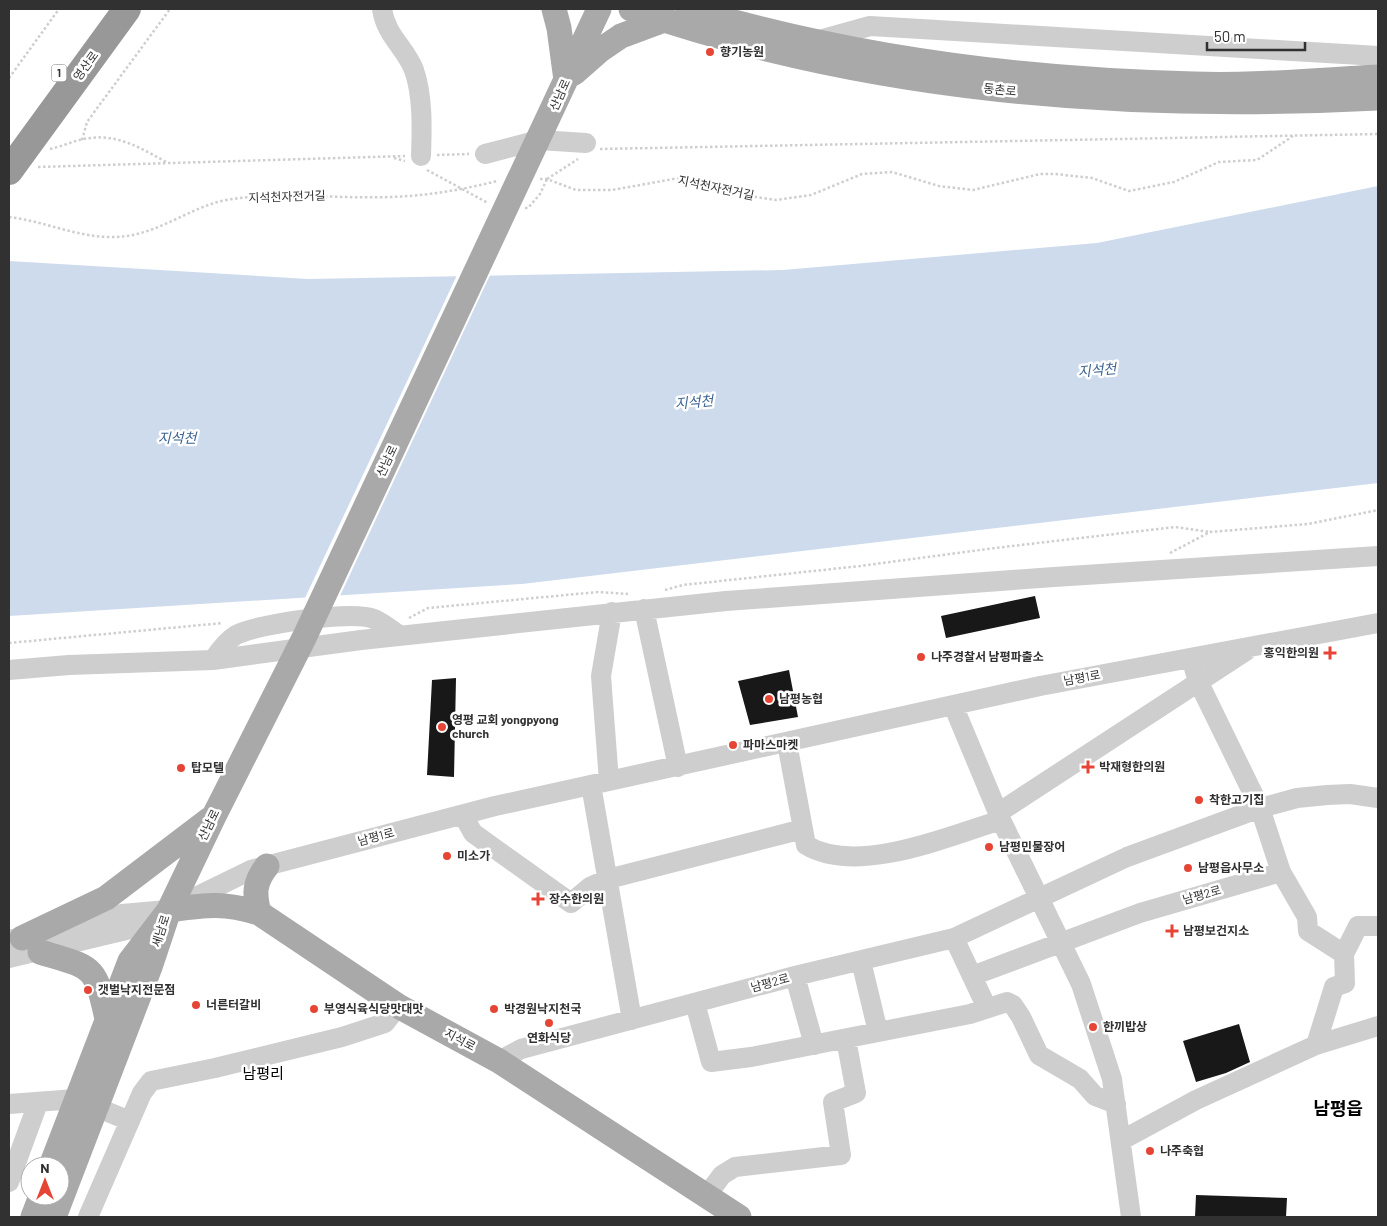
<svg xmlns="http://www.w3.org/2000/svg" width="1387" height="1226" viewBox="0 0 1387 1226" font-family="Barlow,'Noto Sans KR',sans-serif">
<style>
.water{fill:#cddbed}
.pier{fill:#fff}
.building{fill:#181818}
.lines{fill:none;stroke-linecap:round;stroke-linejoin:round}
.path{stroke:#cecece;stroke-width:2.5;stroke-dasharray:2.5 2.5;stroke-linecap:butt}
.minor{stroke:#cecece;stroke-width:20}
.major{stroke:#a9a9a9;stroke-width:25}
.highway{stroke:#989898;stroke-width:28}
.poi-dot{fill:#e64536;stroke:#fff;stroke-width:2}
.labels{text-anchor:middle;stroke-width:5;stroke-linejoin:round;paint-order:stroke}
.shield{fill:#fff;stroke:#6f6f6f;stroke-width:1}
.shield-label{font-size:11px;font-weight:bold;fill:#313131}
.poi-label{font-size:12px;font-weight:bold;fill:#313131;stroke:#fff;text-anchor:start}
.street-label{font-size:12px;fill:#313131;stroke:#fff}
.water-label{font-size:14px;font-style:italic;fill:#3e6595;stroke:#fff}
.quarter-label{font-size:15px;fill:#000;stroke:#fff}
.district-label{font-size:18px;font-weight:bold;fill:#000;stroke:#fff}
</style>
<rect width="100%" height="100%" fill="#fff"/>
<path class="water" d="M1378 186V483L522 584 9 616V261L308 279 783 270 1097 243Z"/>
<path class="pier" d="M458 273H491L339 598 304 600Z"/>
<path class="building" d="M1035 596 1040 618 946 638 941 616Z
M789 670 798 717 750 725 738 681Z
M456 678 454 777 427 775 432 680Z
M1239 1024 1250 1062 1226 1073 1196 1082 1183 1041Z
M1196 1195 1287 1198 1286 1217H1195Z"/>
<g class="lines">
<path class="path" d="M9 78 59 9
M82 140 87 122 170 9
M50 149C64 146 77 139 91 138 119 134 144 150 168 163
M600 149 1378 134
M437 155 469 154
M394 158 405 161
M38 167 405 156
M427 170 488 203
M540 179H547L576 190H612L679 178 742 195 776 200 811 195 862 174 892 172 939 186 973 190 1040 174H1055L1092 178 1129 191 1174 182 1219 162 1257 160 1293 136
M547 179 578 159
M525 208H528L540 194 547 179
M9 217C43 221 74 236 108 237 154 239 186 208 226 200 281 191 334 199 389 197 425 196 462 190 497 181
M1170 553 1210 532 1308 524 1378 510
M665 590 683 585 860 566 995 548 1175 527 1210 532
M409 618 428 608 598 592 628 594
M9 643 223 623"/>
<path class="minor" d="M382 9C386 36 405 47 414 70 423 96 422 128 421 156
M816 41 870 26 1378 56
M485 154 539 140 586 143
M644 609 678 767
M213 660C219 651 226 641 236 635 257 624 352 610 374 619 383 623 392 630 400 636
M9 670 69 665 213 660 361 640 726 601 1054 577 1378 556
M953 705 1001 820 1081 984 1112 1079 1131 1217
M787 743 806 845C857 876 949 836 1001 820
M609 781 601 676 612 612
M591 785 632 1020
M998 813 1246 651
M463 815 473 833 571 903 590 887 608 879 803 829
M1281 872 1307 917 1308 931 1344 954 1345 983 1334 987 1316 1045
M954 938 987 1008
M9 940 122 914 167 910
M1344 954 1358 926H1378
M9 958 143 926 169 910 251 870 495 806 1040 686 1378 623
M861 961 878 1032
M795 976 814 1045
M972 976 1140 913 1281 872 1260 808 1198 681 1191 658
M695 1003 711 1062 751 1057 970 1014 1007 1002 1013 1005 1021 1017 1039 1055 1080 1079 1095 1096 1116 1104
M499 1061 521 1049 795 976 954 938 1127 857 1260 808 1297 798 1327 795 1350 794 1378 798
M9 1104 76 1099 130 1121
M1122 1140 1196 1100 1316 1045 1378 1026
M9 1182 38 1103
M707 1195 722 1175 735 1167 841 1155 833 1102 856 1093 846 1039
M88 1217 142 1093 151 1081 215 1068 342 1037 385 1023 398 1006"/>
<path class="major" d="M554 9 559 28 566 80
M631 9C871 92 1126 111 1378 98
M688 9C852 58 1023 80 1194 84 1255 86 1317 80 1378 77
M574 73 599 51 621 36 664 20
M169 910 214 816 305 636 599 9
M169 910C206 905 222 902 259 913L398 1006 499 1061 739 1217
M259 913C254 894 254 882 267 866
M22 938 106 898 210 819
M40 952C92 968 95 963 107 1019
M51 1166 130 961 169 910 150 967 54 1217
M33 1217 41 1196"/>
<path class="highway" d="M9 171 127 9"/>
</g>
<g class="poi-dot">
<circle cx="710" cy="52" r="5"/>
<path d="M1327.5 645.5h5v5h5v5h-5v5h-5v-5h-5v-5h5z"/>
<circle cx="921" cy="657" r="5"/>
<circle cx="769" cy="699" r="5"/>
<circle cx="442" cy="727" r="5"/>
<circle cx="733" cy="745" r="5"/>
<path d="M1085.5 759.5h5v5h5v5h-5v5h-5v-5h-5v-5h5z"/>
<circle cx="181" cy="768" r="5"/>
<circle cx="1199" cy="800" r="5"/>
<circle cx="989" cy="847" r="5"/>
<circle cx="447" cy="856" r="5"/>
<circle cx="1188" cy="868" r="5"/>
<path d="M535.5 891.5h5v5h5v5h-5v5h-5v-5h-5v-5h5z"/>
<path d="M1169.5 923.5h5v5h5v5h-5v5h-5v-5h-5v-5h5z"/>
<circle cx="88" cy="990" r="5"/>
<circle cx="196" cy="1005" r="5"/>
<circle cx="314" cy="1009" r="5"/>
<circle cx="494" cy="1009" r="5"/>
<circle cx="549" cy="1023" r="5"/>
<circle cx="1093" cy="1027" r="5"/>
<circle cx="1150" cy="1151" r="5"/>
</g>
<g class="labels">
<rect class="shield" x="51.5" y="64.5" width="15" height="17" rx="4"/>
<g class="shield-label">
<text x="59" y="77">1</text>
</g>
<g class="poi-label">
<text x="720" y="56">향기농원</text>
<text x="1319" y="657" text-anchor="end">홍익한의원</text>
<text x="931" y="661">나주경찰서 남평파출소</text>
<text x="779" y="703">남평농협</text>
<text x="452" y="724">영평 교회 yongpyong<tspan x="452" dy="14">church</tspan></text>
<text x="743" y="749">파마스마켓</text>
<text x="1099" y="771">박재형한의원</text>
<text x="191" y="772">탑모텔</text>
<text x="1209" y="804">착한고기집</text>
<text x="999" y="851">남평민물장어</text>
<text x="457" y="860">미소가</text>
<text x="1198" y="872">남평읍사무소</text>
<text x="549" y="903">장수한의원</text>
<text x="1183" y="935">남평보건지소</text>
<text x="98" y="994">갯벌낙지전문점</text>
<text x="206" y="1009">너른터갈비</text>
<text x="324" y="1013">부영식육식당맛대맛</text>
<text x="504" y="1013">박경원낙지천국</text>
<text x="1103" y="1031">한끼밥상</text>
<text x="549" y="1042" text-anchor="middle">연화식당</text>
<text x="1160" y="1155">나주축협</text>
</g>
<g class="street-label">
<text transform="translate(86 66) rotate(-54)" y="4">영산로</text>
<text transform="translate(1000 90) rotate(6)" y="4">동촌로</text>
<text transform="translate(560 95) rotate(-66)" y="4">산남로</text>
<text transform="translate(716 188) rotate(12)" y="4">지석천자전거길</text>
<text transform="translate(287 197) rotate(-2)" y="4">지석천자전거길</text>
<text transform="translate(387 461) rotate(-65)" y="4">산남로</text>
<text transform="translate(1082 678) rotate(-10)" y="4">남평1로</text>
<text transform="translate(209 825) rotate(-64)" y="4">산남로</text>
<text transform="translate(376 837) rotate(-15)" y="4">남평1로</text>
<text transform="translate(1202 895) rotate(-16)" y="4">남평2로</text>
<text transform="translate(161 931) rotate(-72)" y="4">세남로</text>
<text transform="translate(770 983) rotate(-15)" y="4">남평2로</text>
<text transform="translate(460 1040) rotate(28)" y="4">지석로</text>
</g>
<g class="water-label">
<text transform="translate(1097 370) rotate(-5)" y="5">지석천</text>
<text transform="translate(694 402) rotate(-5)" y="5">지석천</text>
<text x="177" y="443">지석천</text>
</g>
<g class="quarter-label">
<text x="263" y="1079">남평리</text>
</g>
<g class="district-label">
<text x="1338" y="1115">남평읍</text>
</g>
</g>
<rect width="1387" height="1226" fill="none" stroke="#313131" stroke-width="20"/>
<g transform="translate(45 1181)"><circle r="24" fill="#ffffff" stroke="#adadad"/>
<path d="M0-4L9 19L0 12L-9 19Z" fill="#e64536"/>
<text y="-8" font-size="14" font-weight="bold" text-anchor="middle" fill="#313131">N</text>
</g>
<path d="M1207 42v8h98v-8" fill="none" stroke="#313131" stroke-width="2.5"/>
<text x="1214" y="42" font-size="15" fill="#313131" stroke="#ffffff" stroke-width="4" paint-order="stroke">50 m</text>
</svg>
